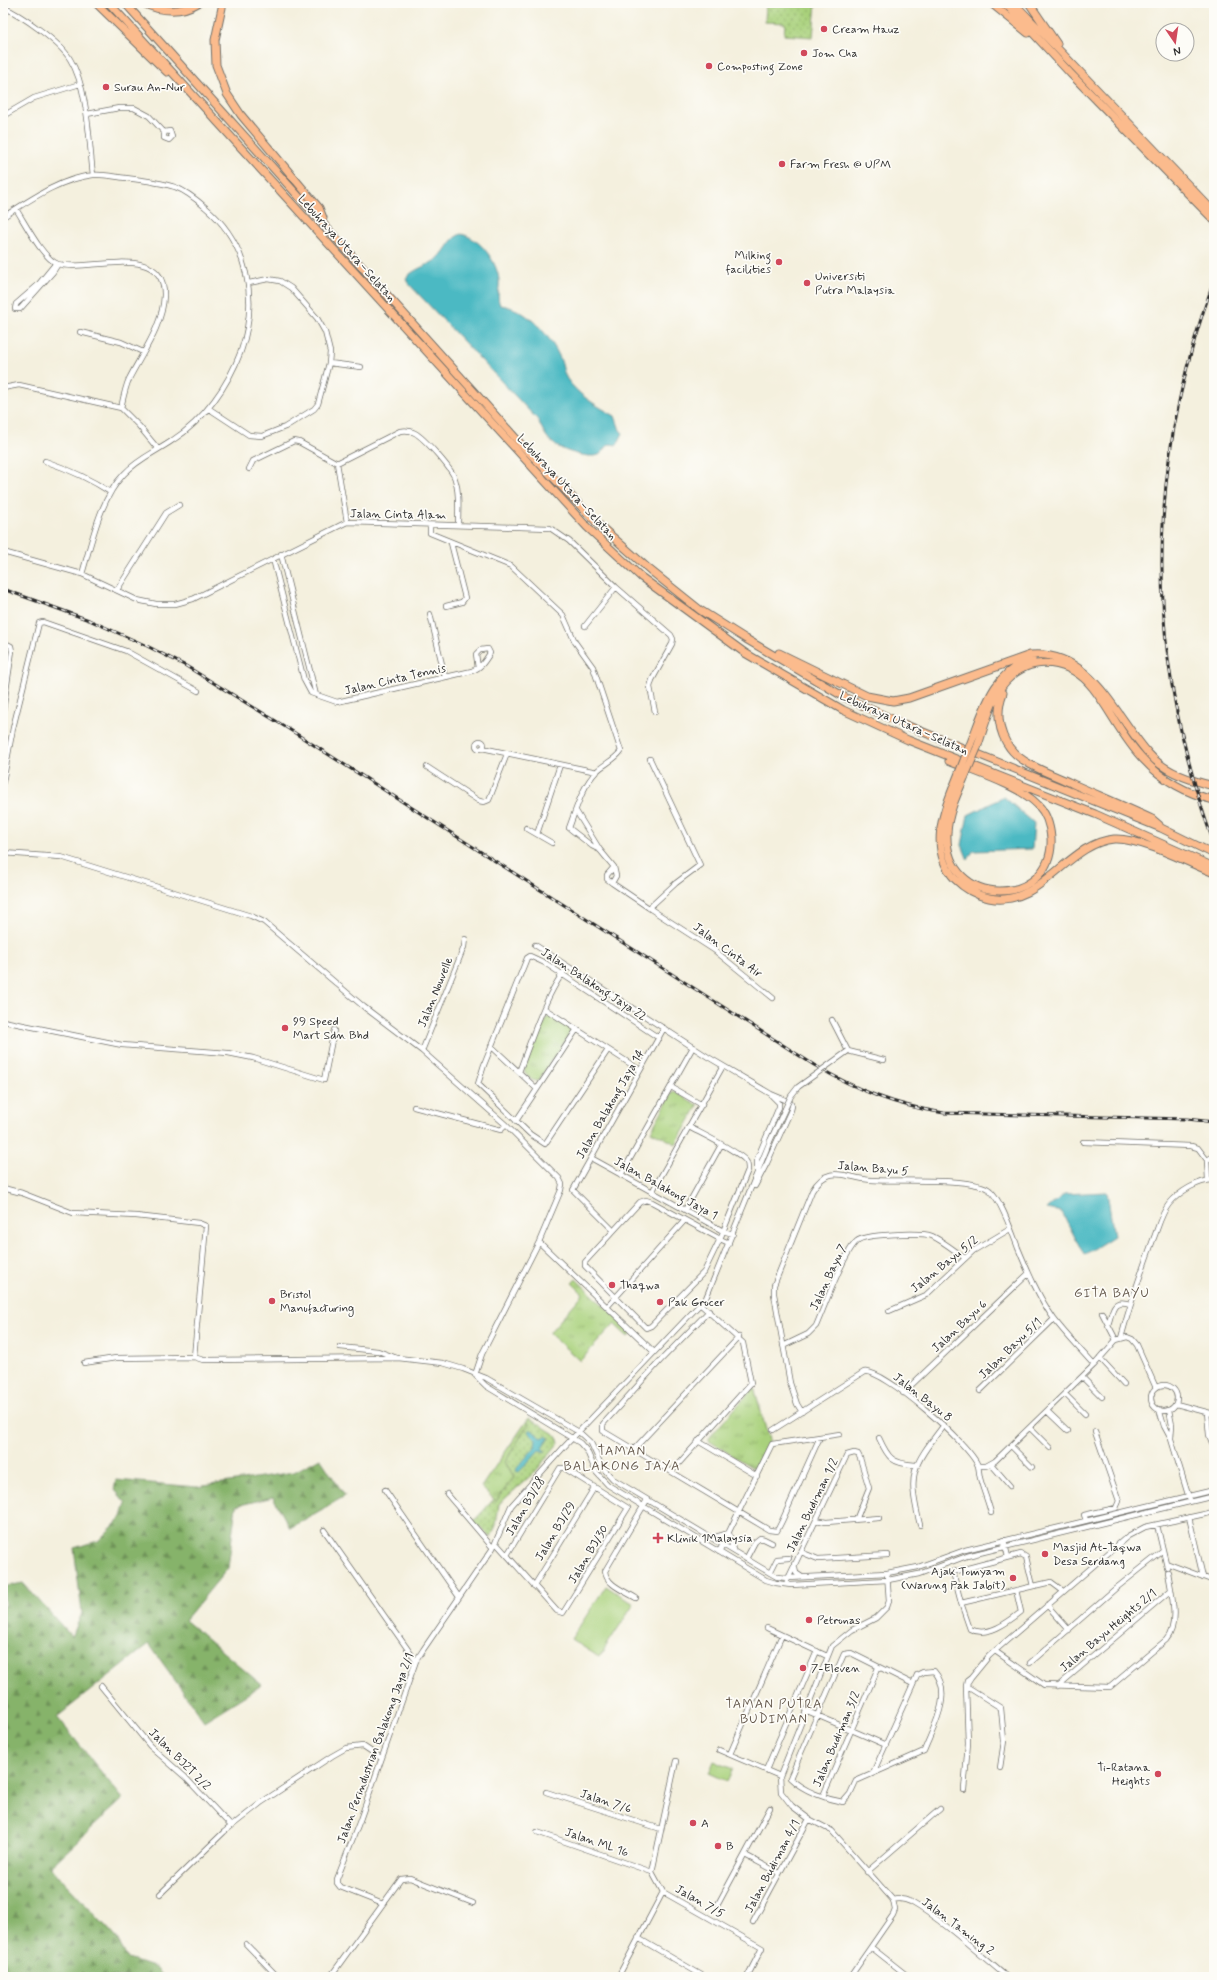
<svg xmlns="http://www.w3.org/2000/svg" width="1217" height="1980" viewBox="0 0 1217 1980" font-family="Mynerve,sans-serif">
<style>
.grass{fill:url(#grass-dots);stroke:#6a7e53}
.forest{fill:url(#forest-firs);stroke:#586f4b}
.park{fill:url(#park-tufts);stroke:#6a7e53}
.pitch{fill:#a9d17b;stroke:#6a7e53}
.water{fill:#4bb9c3;stroke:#3b7277}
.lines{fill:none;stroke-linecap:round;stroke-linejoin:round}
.minor-casing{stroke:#71706a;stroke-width:6}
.highway-casing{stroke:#71706a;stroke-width:9}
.minor{stroke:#fff;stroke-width:4.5}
.highway{stroke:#fbbb8d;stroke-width:7}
.rail-casing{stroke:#2b2b2b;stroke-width:3}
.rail{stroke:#fdfcf7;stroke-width:1.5;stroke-dasharray:4.5;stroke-linecap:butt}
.minor-bridge-casing{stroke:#71706a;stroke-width:6;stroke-linecap:butt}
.highway-bridge-casing{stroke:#71706a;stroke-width:9;stroke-linecap:butt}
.minor-bridge{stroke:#fff;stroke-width:4.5}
.highway-bridge{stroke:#fbbb8d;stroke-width:7}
.poi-dot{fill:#d1495b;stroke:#fdfcf7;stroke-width:1.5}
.labels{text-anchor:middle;stroke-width:3.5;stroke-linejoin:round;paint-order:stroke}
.poi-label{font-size:12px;fill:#2b2b2b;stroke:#fdfcf7;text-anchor:start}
.street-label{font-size:12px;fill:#2b2b2b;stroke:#fdfcf7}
.neighbourhood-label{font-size:13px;letter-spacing:1px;fill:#62564a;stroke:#fdfcf7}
</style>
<defs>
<pattern id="grass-dots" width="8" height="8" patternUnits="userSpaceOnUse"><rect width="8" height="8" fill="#a9d17b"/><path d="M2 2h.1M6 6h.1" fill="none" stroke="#8aaa65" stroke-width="1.8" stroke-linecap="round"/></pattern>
<pattern id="forest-firs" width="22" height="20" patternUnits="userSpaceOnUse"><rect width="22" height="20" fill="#86b36b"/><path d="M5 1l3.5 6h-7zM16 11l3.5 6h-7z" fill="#6e9258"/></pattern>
<pattern id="park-tufts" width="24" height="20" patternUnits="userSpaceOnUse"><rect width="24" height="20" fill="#a9d17b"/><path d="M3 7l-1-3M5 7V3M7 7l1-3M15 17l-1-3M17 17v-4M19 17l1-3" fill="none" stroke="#8aaa65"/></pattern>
</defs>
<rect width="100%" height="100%" fill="#fdfcf7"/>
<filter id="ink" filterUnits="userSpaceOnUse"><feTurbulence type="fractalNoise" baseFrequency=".025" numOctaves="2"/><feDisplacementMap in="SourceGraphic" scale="8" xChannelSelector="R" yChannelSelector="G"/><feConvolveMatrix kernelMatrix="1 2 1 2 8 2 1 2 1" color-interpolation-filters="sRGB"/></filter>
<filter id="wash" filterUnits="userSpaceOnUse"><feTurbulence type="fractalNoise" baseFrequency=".012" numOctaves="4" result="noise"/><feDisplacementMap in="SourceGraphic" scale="16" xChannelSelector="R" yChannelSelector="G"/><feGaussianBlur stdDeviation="0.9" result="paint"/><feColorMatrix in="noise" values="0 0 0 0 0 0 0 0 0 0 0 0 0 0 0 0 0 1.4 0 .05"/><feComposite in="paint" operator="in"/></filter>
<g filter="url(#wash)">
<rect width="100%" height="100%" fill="#f4f0de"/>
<path class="grass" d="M766 3H816L813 37 784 35 785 23 765 22Z
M529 1418 556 1435 559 1442 536 1471 499 1504 496 1525 491 1537 473 1522 494 1499 496 1501 514 1477 505 1462 528 1423 526 1422Z"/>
<path class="forest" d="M320 1458 345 1496 290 1528 273 1497 236 1506 228 1568 185 1620 262 1685 204 1721 149 1644 57 1717 123 1799 50 1867 115 1936 128 1959 156 1968 164 1977H3V1606L5 1604 3 1587 23 1583 72 1637 82 1613 74 1548 98 1541 122 1517 126 1503 114 1489 116 1480 197 1487 294 1472Z"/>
<path class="park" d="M550 1016 573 1029 538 1081C530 1081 526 1076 524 1069L547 1018Z
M673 1091 698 1105 676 1144 651 1131Z
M576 1279 632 1333 628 1337 614 1324 580 1361 549 1333 583 1294 572 1283Z
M754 1387 769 1440 758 1466 753 1468 709 1441V1438Z
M526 1422 529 1423 505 1462 514 1477 496 1501 481 1487Z"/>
<path class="pitch" d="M606 1586 634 1604 599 1657 571 1639Z
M714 1761 733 1769 727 1781 709 1773Z"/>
<path class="water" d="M461 234C480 238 497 261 499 280 500 289 496 296 500 305 527 308 550 335 560 358 563 365 563 373 567 379 579 396 597 406 615 416L620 430 623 433 617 445 610 444C605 447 603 453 599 455 589 459 562 451 554 444 546 438 542 429 538 420L408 283 406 278C414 268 429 266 438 258 447 250 450 238 461 234Z
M1004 797 1034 823 1032 849 973 851 968 860 962 845 968 815Z
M1107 1192 1114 1236 1084 1255 1062 1212 1047 1209 1064 1194Z
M530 1429 542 1438 546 1436 549 1438 542 1448 546 1452 539 1450 519 1472 516 1471 517 1468 535 1447 536 1439 528 1432Z"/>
</g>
<g filter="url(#ink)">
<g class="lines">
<g class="minor-casing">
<path id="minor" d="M3 7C21 15 60 42 70 59 88 88 89 141 93 175
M87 114 119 108H134L149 116 164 132V138L169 140 172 137 170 131 164 132
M3 116 34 98 80 84
M16 209C25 223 43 259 58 264 86 273 165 241 164 295 163 326 142 353 129 379 125 388 123 399 121 408
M3 217C30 200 59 179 93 175 103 174 115 177 126 178 142 180 159 182 175 187 186 191 196 199 205 207 248 243 259 299 241 351 228 386 204 420 173 440 156 452 139 458 124 474 100 499 92 541 82 574
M56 263 38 285 16 304 15 309H20L53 272 58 264
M80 332 121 342 143 352
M329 363 361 367
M3 388 19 385 121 408 139 426 158 449
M208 408 249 435 262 436 285 427 314 409 318 404 329 363 330 352 325 332 317 318 291 288 280 281 268 279 249 283
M45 461C68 469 89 478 110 492
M249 469 253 461 294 441 299 442 337 463
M347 522 337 463 400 431C406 430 410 430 415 433 424 438 452 469 455 479 460 494 458 510 458 525
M430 525V533L511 566 563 615 575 642 593 667 621 751C615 760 604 764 597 771 582 786 576 810 569 828L592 846 600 850
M3 552 82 574 137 600 156 604H175L193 599 347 522 550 528 569 541 616 587 671 635 673 639 672 644 652 680 650 687 655 712
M281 554 316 695
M273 559 304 680 311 693 337 702 472 671C481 668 485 661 490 653L488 649 480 650 476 654 478 668
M117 590 166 513 179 505
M446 606 462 602 465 598 451 543
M430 614 445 677
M585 626 616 587
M3 642 11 646 12 651 3 711
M476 745a4 4 0 1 1 8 0a4 4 0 1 1-8 0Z
M482 748 597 772
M427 767 479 801 484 802 489 800 507 754
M3 782 13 728 39 623 43 622 126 651 198 691
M576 811 600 850 614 867 616 876 612 883 649 908 676 883 700 865 650 759
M526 828 552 843
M537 834 560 765
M3 853 61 857 251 916 264 922 364 1007 422 1051 506 1125 559 1178 562 1184 561 1190 539 1242 482 1354 475 1375
M612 883 607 879V875L614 867
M649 908 714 950 773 998
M535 945 708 1057 771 1094 790 1102 792 1106 791 1110 767 1163 755 1186
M545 1009 640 1070
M832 1020 848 1051 884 1060
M3 1021 122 1045 228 1053 253 1058 324 1080 334 1030
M491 1046 537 1089
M608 1050 545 1144 530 1134 478 1084 484 1065 527 958 530 956 545 963 659 1038
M422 1051 464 947 465 939
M519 1072C530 1043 548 988 568 967
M671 1087 702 1105
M414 1107 501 1130 506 1125
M516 1121 577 1029
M689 1127C702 1134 738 1151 746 1161 748 1163 748 1167 748 1170L720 1239 704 1272 651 1326 646 1328 585 1266V1262L640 1202 646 1200 652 1202 720 1239 729 1243
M1083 1142 1191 1146 1198 1148 1207 1160
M591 1158 723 1231 733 1234
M757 1173V1159L779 1107V1103L772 1096
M621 1175 693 1047
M1208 1180 1207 1160 1214 1156
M3 1188 22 1193 73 1213 136 1216 199 1223 206 1226 194 1357
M652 1192 723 1066
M685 1210 721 1145
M611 1228 573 1190 664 1028
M539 1242 654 1352
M607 1307 685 1220
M709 1311 660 1361 603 1424V1431L769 1530 777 1531 782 1521 820 1437
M889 1311 926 1295 973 1251 1010 1229
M1102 1313 1116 1340
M1108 1325C1113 1310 1112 1298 1130 1304
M1121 1338C1130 1305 1141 1272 1153 1240 1158 1228 1161 1214 1169 1204 1179 1192 1198 1180 1214 1180
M783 1346 808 1334 816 1326C824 1308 844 1252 857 1241 864 1234 922 1232 932 1236 943 1241 955 1251 965 1258
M340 1347 378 1351 397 1358
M1100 1358 1124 1384
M84 1363 116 1358 194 1357 203 1360 398 1358 443 1363 463 1369 486 1378 579 1432 591 1443 602 1467 613 1479 770 1573 777 1577 788 1578 887 1573 918 1567 965 1550 1214 1490
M476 1376 486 1386 580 1443 587 1451 596 1472 608 1485 766 1580 776 1583 791 1585 888 1580 919 1574 967 1556 1214 1496
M1082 1377 1102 1397
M1151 1398a13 13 0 1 1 26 0a13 13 0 1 1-26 0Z
M980 1391 1054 1319
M903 1393 1028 1274
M1065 1394 1085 1414
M1176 1404 1214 1414
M1159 1409 1164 1426 1171 1439 1189 1498
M1169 1410 1172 1425 1171 1438
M1047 1411 1068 1431
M802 1412 797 1404 790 1383 774 1294V1285L812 1191C828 1163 846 1178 871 1180 899 1182 966 1177 988 1189 1000 1196 1013 1235 1018 1248 1028 1272 1039 1298 1054 1319 1066 1335 1081 1350 1094 1365
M1207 1412 1209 1435 1214 1448
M1030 1428 1050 1448
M773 1430 864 1372C883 1368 971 1445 978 1466 979 1469 979 1474 980 1478 983 1490 988 1501 991 1513
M879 1438C888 1458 892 1464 916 1465
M698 1441 757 1476
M1011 1446 1032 1467
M634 1449 739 1337
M991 1464 1010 1486
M978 1466H986L995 1461 1094 1365 1116 1340 1127 1337 1132 1339 1137 1345 1156 1388
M672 1471 751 1383 743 1343 700 1304
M385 1490 459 1597
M447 1494 493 1548
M1189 1517 1203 1577
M816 1520 826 1522 879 1518
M1086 1520 1084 1515 1116 1508 1119 1501 1095 1432
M920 1525C907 1472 912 1467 944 1425
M1157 1525 1167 1567
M324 1530 416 1661
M729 1533 733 1550
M712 1538 729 1533
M1004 1540 1008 1557
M496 1543 557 1611 563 1613 628 1508 564 1468H560L507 1555
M719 1552 772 1444 840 1434
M801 1552 818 1559 888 1555
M746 1559 755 1542 760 1538 764 1539 772 1543
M1166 1563 1214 1581
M794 1564 796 1573 802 1577
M770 1573 777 1559 789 1558
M787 1581 847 1455 854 1453 858 1454 860 1458 869 1488 856 1520
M534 1586 594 1488
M1016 1590 1021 1612C1007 1623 987 1638 970 1629L961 1603 953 1572 1021 1554 1026 1557 1033 1586
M636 1598C625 1591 606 1585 605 1571L647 1500
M961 1603 1051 1582 1063 1591
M1047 1605 1069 1630
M767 1628 827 1656
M995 1651 1044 1685 1110 1687 1166 1640C1180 1624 1171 1591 1168 1572
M1030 1663 1115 1589 1163 1551
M971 1678 989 1656 1128 1536 1145 1527 1214 1512
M101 1686 150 1746 185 1777 231 1826
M966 1686 1001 1708 1004 1741 1000 1768
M1058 1686 1171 1590
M805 1710 886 1745
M719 1750 780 1776
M730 1754 782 1635
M676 1761 652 1872 663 1892 762 1948 747 1977
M766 1770 817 1651
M873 1773 913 1684 917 1675 923 1672 934 1671C954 1693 933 1728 924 1751L856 1781 850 1794 843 1802C826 1799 803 1791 790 1778L844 1654 851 1653 913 1684
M964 1790 968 1743 966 1686 967 1681 971 1678 966 1686
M546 1792 661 1829
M823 1796 878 1668
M537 1832 652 1872
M745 1855 779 1873
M867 1872 940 1809
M160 1894 224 1832 262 1802 332 1756 346 1748 363 1746 381 1758
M893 1900C899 1898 905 1899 911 1902 944 1921 978 1953 1007 1977
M383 1904 340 1887 337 1883V1879L360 1820 416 1661 423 1650 493 1548 511 1506 564 1447 706 1298 770 1141
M718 1904 770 1808
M753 1922 809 1819
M638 1938 705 1977
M246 1944 278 1977
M871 1947 909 1977
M330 1977 401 1879 410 1878 473 1903
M618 1977 663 1892
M850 1977 893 1915 895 1910 893 1900 832 1831 809 1819 792 1806 781 1792 780 1776 832 1646 852 1630 876 1618 887 1607 889 1601 887 1573"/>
</g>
<g class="highway-casing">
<path id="highway" d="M96 3 167 72
M109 3 587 527 641 577 745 653 843 710 908 740 1095 814 1214 867
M125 3 520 443 598 524 650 570 700 610 746 639 846 698 901 723 1161 828 1214 854
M143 3C161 12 181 13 198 3
M223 3 215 40 216 65 227 94 241 115 319 208 323 218
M991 3 1028 33
M1005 3 1070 73 1214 220
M1014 3 1214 212
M1029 3 1057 44
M779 653 867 696 893 701 909 698 1030 655C1091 649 1115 716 1149 754 1164 772 1192 781 1214 786
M1003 693C996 711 998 732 1010 748 1022 765 1055 775 1073 784 1100 796 1126 807 1152 819L1159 825
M970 745C984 710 992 672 1032 659
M977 748C984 728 992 696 1006 681 1032 653 1071 660 1093 688 1111 711 1123 739 1144 760 1162 780 1188 794 1214 800
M949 761C975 772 1019 785 1038 805 1046 813 1050 826 1051 838 1055 908 944 911 947 833 948 813 957 794 965 776
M959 773C946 806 926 847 955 879 965 889 975 895 989 898 1040 909 1067 843 1114 839 1139 837 1189 863 1214 873"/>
</g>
<use href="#minor" class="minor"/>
<use href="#highway" class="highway"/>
<g class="rail-casing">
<path id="rail" d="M1214 281C1157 435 1145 597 1187 755 1195 784 1202 815 1214 842
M3 589 89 620 147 646 186 666 284 726 814 1065C859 1091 893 1105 944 1113L1187 1119 1214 1122"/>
</g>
<use href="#rail" class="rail"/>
<g class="minor-bridge-casing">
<path id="minor-bridge" d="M770 1141 791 1096 798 1087 848 1051"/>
</g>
<g class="highway-bridge-casing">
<path id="highway-bridge" d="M959 773 970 745
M965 776 977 748"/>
</g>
<use href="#minor-bridge" class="minor-bridge"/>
<use href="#highway-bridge" class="highway-bridge"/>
</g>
</g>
<g class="poi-dot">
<circle cx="824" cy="29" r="4"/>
<circle cx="804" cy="53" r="4"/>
<circle cx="709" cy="66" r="4"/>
<circle cx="106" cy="87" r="4"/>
<circle cx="782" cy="164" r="4"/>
<circle cx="779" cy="262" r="4"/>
<circle cx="807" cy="283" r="4"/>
<circle cx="285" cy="1028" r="4"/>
<circle cx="612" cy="1285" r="4"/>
<circle cx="272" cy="1301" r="4"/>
<circle cx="660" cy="1302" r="4"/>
<path d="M656 1532h4v4h4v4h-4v4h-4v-4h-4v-4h4z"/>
<circle cx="1045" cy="1554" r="4"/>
<circle cx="1013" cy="1578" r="4"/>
<circle cx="809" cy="1620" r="4"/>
<circle cx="803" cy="1668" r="4"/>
<circle cx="1158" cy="1774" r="4"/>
<circle cx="693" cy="1823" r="4"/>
<circle cx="718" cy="1846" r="4"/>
</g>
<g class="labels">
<g class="poi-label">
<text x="832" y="33">Cream Hauz</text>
<text x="812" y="57">Jom Cha</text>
<text x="717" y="70">Composting Zone</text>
<text x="114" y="91">Surau An-Nur</text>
<text x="790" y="168">Farm Fresh @ UPM</text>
<text x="771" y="259" text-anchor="end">Milking<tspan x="771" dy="14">facilities</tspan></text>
<text x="815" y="280">Universiti<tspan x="815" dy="14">Putra Malaysia</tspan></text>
<text x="293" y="1025">99 Speed<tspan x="293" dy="14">Mart Sdn Bhd</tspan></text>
<text x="620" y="1289">Thaqwa</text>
<text x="280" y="1298">Bristol<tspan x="280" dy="14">Manufacturing</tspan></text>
<text x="668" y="1306">Pak Grocer</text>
<text x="667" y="1542">Klinik 1Malaysia</text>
<text x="1053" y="1551">Masjid At-Taqwa<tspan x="1053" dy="14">Desa Serdang</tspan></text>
<text x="1005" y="1575" text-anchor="end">Ajak Tomyam<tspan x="1005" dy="14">(Warung Pak Jabit)</tspan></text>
<text x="817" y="1624">Petronas</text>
<text x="811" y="1672">7-Eleven</text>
<text x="1150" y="1771" text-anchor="end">Ti-Ratana<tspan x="1150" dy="14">Heights</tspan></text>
<text x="701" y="1827">A</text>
<text x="726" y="1850">B</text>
</g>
<g class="street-label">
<text transform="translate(347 248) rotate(48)" y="4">Lebuhraya Utara–Selatan</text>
<text transform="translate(567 487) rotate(47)" y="4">Lebuhraya Utara–Selatan</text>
<text transform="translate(398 514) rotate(1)" y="4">Jalan Cinta Alam</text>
<text transform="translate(395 679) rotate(-13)" y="4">Jalan Cinta Tennis</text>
<text transform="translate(904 723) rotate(24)" y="4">Lebuhraya Utara–Selatan</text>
<text transform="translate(728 950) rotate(37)" y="4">Jalan Cinta Air</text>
<text transform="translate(594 984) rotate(33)" y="4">Jalan Balakong Jaya 22</text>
<text transform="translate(435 992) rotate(-68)" y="4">Jalan Nouvelle</text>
<text transform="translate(610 1104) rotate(-60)" y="4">Jalan Balakong Jaya 14</text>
<text transform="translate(873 1168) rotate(5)" y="4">Jalan Bayu 5</text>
<text transform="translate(666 1188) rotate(29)" y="4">Jalan Balakong Jaya 1</text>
<text transform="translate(944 1264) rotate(-39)" y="4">Jalan Bayu 5/2</text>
<text transform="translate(828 1277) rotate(-65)" y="4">Jalan Bayu 7</text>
<text transform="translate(959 1326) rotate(-43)" y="4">Jalan Bayu 6</text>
<text transform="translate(1010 1348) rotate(-44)" y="4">Jalan Bayu 5/1</text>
<text transform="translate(923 1397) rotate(38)" y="4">Jalan Bayu 8</text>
<text transform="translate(812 1505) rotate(-64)" y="4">Jalan Budiman 1/2</text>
<text transform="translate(525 1506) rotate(-60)" y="4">Jalan BJ/28</text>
<text transform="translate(555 1531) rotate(-59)" y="4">Jalan BJ/29</text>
<text transform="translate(588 1554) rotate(-59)" y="4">Jalan BJ/30</text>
<text transform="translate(1108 1630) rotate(-40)" y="4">Jalan Bayu Heights 2/1</text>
<text transform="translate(836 1739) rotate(-67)" y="4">Jalan Budiman 3/2</text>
<text transform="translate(375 1748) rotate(-70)" y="4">Jalan Perindustrian Balakong Jaya 2/1</text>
<text transform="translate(180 1759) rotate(45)" y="4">Jalan BJ2T 2/2</text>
<text transform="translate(606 1801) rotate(18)" y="4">Jalan 7/6</text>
<text transform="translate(597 1842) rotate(19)" y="4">Jalan ML 16</text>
<text transform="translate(772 1866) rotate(-62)" y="4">Jalan Budiman 4/1</text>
<text transform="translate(700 1901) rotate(30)" y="4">Jalan 7/5</text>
<text transform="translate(958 1926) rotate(37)" y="4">Jalan Taming 2</text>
</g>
<g class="neighbourhood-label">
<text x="1112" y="1297">GITA BAYU</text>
<text x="622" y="1455">TAMAN<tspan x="622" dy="15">BALAKONG JAYA</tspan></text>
<text x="774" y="1708">TAMAN PUTRA<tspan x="774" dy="15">BUDIMAN</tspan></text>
</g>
</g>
<rect width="1217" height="1980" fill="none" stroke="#fdfcf7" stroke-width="16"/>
<g transform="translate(1175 42) rotate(167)"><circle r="19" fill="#fdfcf7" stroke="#a9a8a5"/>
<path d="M0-3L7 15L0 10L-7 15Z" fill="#d1495b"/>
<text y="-6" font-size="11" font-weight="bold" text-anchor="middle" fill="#2b2b2b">N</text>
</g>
</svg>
